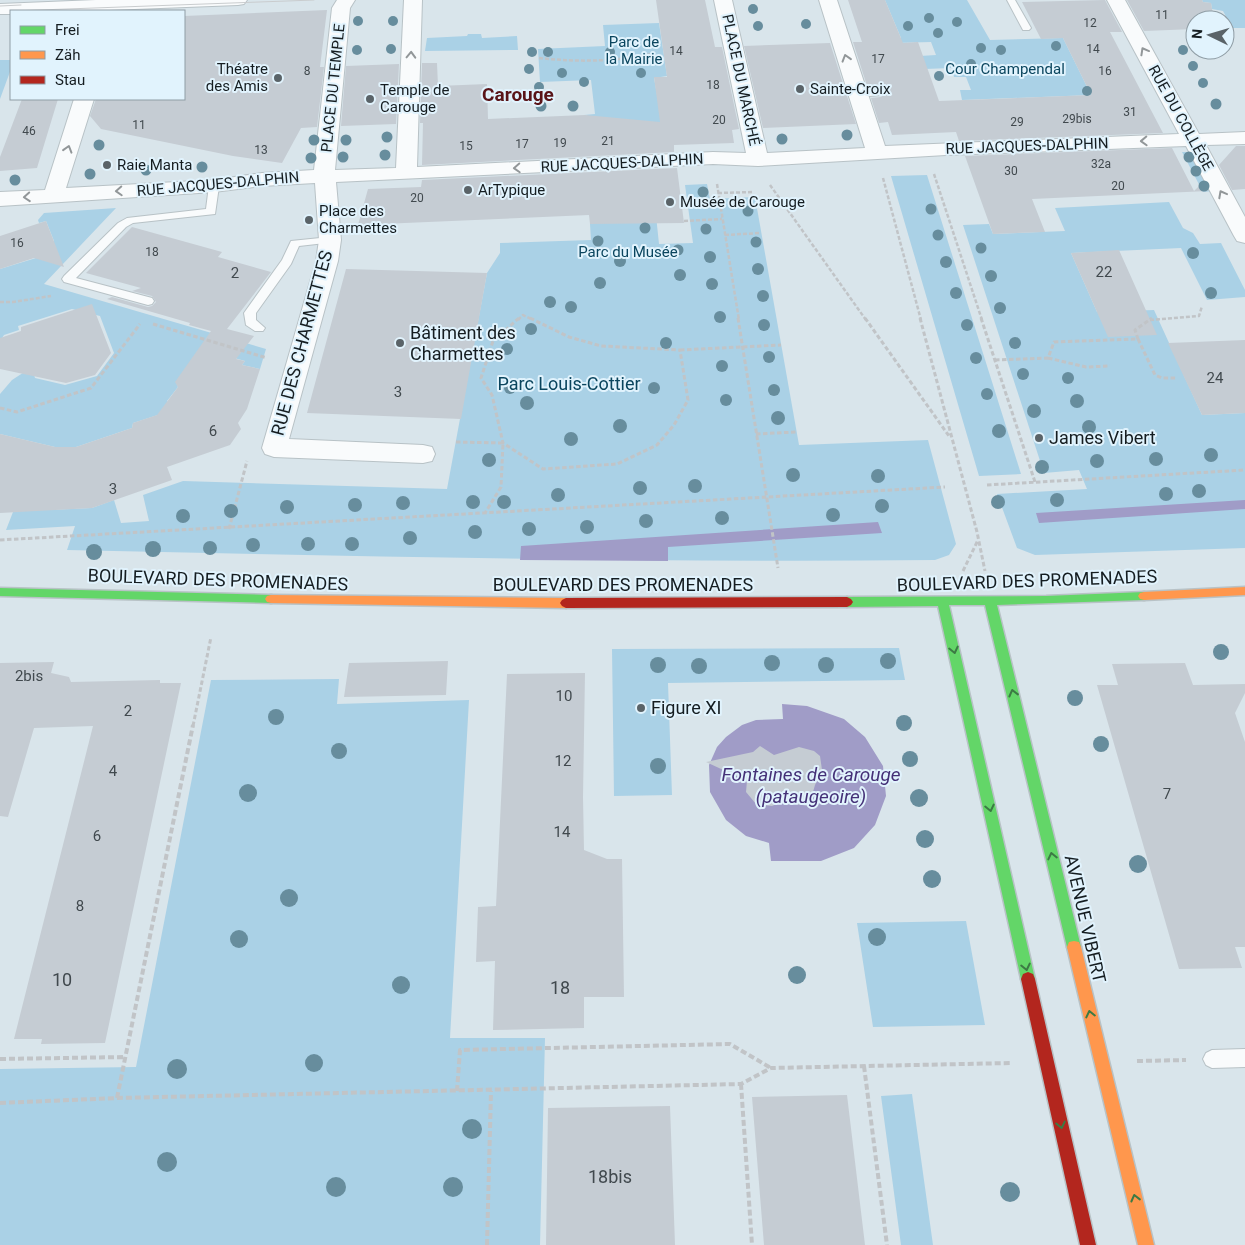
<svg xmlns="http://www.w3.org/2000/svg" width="1245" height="1245" viewBox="0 0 1245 1245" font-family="Roboto,sans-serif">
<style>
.green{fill:#aad1e6}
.water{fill:#a09cc7}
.building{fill:#c5ccd3}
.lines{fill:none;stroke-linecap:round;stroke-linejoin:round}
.lane-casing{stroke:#b8c2c6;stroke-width:2}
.street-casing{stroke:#b8c2c6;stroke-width:2}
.fast-casing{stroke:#b8c2c6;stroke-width:3}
.slow-casing{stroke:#b8c2c6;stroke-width:3}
.jam-casing{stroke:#b8c2c6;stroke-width:3}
.path-far2{stroke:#c1c4c7;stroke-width:2.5;stroke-dasharray:4 2;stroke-linecap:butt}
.path-far1{stroke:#c1c4c7;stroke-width:3;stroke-dasharray:4.5 2.5;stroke-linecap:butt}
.path{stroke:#c1c4c7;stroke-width:4;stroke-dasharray:6 3;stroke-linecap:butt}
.lane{fill:#f9fbfc;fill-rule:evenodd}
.street{fill:#f9fbfc;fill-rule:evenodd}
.fast{fill:#63d668;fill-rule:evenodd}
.slow{fill:#ff974d;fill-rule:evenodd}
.jam{fill:#b3261e;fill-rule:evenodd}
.tram{stroke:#c9ccce;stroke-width:1}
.tree{fill:#678d9d}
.oneway{stroke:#929799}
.oneway2{stroke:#3c7a44}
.poi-dot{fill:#5a6368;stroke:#e1f3fd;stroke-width:2}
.labels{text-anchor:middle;stroke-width:4;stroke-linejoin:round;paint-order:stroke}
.far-number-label{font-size:12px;fill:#41494e}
.far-park-label{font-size:15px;fill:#0a455e;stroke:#e1f3fd}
.far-poi-label{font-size:15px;fill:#151d21;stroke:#e1f3fd;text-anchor:start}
.far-street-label{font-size:15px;fill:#151d21;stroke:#e1f3fd}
.number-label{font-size:15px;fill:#41494e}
.poi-label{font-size:18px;fill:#151d21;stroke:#e1f3fd;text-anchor:start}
.street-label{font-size:18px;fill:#151d21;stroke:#e1f3fd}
.park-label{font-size:18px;fill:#0a455e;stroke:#e1f3fd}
.near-number-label{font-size:18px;fill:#41494e}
.far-district-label{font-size:19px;font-weight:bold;fill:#591418;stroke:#e1f3fd}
.water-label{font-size:19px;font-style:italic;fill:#443077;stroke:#e1f3fd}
</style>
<rect width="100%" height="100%" fill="#d9e5eb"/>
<path class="green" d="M885 0H967L990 40 1063 38 1091 95 962 100 960 90H971L966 77H954L952 68 924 69 920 56 936 55 931 42 894 43 901 38Z
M1202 0H1245V28H1232L1223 11 1212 9 1211 3 1203 2Z
M659 23 667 76 654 78 658 100 688 123 625 125 584 115 595 114 591 80 540 82 538 49 605 46 603 25Z
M468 34H481L482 38 517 36 518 50 425 51 427 38 467 36Z
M0 60H11V69L0 99Z
M1182 152H1191L1212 191 1203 192Z
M927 175 1021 474 979 476 891 176Z
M707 184 710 199 755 197 799 445 928 440 956 544 949 555 935 560C646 563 357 556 67 550L75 526 6 530 13 512 26 496 49 510 92 508 114 500 121 523 149 521 143 495 183 481 447 489 487 273 500 253V243L591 240 590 224 655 206 659 244 693 243 685 185Z
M1169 202 1183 228 1193 233 1200 244 1221 243 1245 290V297L1207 300 1181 248 1071 253 1097 312 1154 310 1202 415 1245 413V548L1035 555 1017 548 997 494 1087 489 1079 470 1044 473 963 225 989 224 993 234 1065 231 1055 208Z
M116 208 44 284 266 349 260 369 242 365 245 361 220 354 176 382 178 387 167 401 170 405 164 413 133 423 132 428 76 447H55L0 434V394L12 380 32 367 35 378 65 385 97 376 114 353 100 316 72 309 18 326 19 330 4 335 0 341V269L49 254 47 249 54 241 46 221 39 223 38 220 44 213Z
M899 648 905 680 668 683 672 795 614 796 612 649Z
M339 679 337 704 469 700 450 1038H545L540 1245H0V1069L136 1067 211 680Z
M966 921 985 1025 873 1027 857 923Z
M912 1094 933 1245H901L881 1096Z"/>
<path class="water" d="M1245 500V509L1039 523 1036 513Z
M878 522 882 533 668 547V561L520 560 521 546Z
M782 704 807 706 844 719 865 737 883 766 886 796 875 825 854 848 821 861H771L769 843 746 836 726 820 710 792 709 765 717 747 726 737 742 725 756 720 783 719Z"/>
<path class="building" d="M656 0H705L715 47H722L739 129 732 130 734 143 674 145V152L422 165 423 123H420L422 63H437L438 86 487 84 488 119 585 115 660 122 654 77H667Z
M848 0H885L903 43 918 42 939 101 1091 95 1063 38 1041 39 1022 2 1105 0 1122 32H1110L1163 133 959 141 956 132 892 135 888 122 879 123 871 98 881 97 885 93 878 88 868 89 853 42H862Z
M1127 0H1202L1203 2 1211 3 1214 20H1195V29L1144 31Z
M327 10 320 67H324L317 127 301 128 282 163 233 156 101 129 90 116 96 99H184V16Z
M830 43 856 124 763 128 744 46Z
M399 64 396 124 341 126 346 66Z
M22 99H58L37 168 0 171V157Z
M1236 146H1245V189L1232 190 1219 165Z
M1172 148 1194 191 1203 182 1208 191 1032 199 1045 232 993 234 965 156Z
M677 168 684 223 590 224 589 215 358 225 368 189 421 187 422 180Z
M46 221 64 267 34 258 0 269V236Z
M132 227 222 252 218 257 271 272 227 329 254 336 236 359 245 361 242 365 260 369 247 409 238 423 241 429 230 445 167 467 172 480 92 508 0 513V434L55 447H76L132 428 133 423 157 415 178 387 175 382 211 331 189 325 190 323 107 299 112 297 148 307 152 306 156 302 152 296 132 291 141 288 86 273Z
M1119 250 1157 335 1108 337 1071 253Z
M346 269 487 273 461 419 307 413Z
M92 304 111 353 95 375 66 383 0 369V338L21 331V327Z
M1245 340V413L1202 415 1168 343Z
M448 661 446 695 344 697 349 663Z
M54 662 51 673 69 677 71 682 160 680V683H181L105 1043 41 1044 42 1039H14L93 726 34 728 8 817 0 816V663Z
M1185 663 1193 685 1245 684V693L1235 713 1245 742V947H1235L1242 968 1179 969 1097 685H1118L1112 664Z
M585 673 583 797 584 850 607 859H622L624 997H584V1028L493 1030 495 961 476 962 478 907 496 906 507 674Z
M760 746 774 755 799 747 814 751 820 756 822 770 815 785 809 806 781 802 772 806 756 804 746 792 747 781 706 762 753 752Z
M847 1095 865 1245H764L752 1097Z
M670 1106 675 1245H546L548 1108Z"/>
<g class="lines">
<g class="lane-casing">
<path id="lane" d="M1007 0H1015L1031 28 1029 30H1023Z
M878 90 883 93 881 95 857 97 852 94 857 91Z
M214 183 219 186 215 214 133 223 126 227 76 278 152 298 154 301 152 304 148 305 64 282 62 279 64 276 118 223 127 218 206 209 209 186Z
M330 237 334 238 335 240 334 242 299 246 291 264 256 313V320L265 328 263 331H255L246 325 244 313 282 260 291 241Z
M1245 1049V1067L1212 1068 1206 1065 1203 1059 1206 1053 1212 1050Z"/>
</g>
<g class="street-casing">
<path id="street" d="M96 0H247L244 4 238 5 83 11H11V14H0V4Z
M337 0H355L350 8 335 170 396 168 404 0H422L417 167 713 152 746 153 714 0H732L767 153 865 148 819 0H837L885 146 1179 134 1107 0H1125L1199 134 1245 132V144L1206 145 1245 217V243L1237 241 1234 236 1186 146 946 155 758 166 713 164 336 182 341 240 338 261 289 439 423 445 432 447 435 454 432 461 423 463 274 457 265 454 262 448 316 261 319 240 315 183 262 186 214 192 0 206V192L45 190 74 99H94L66 188 214 180 262 173 314 170 332 8Z"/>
</g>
<g class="fast-casing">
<path id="fast" d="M0 588 271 595 275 596 277 599 275 602 271 603 0 596Z
M1144 592 1148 593 1150 596 1148 599 1144 600 997 605 1081 947 1079 952 1074 953 1069 952 1067 947 985 605H949L1035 979 1033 984 1028 986 1023 984 1021 979 938 606 847 607 843 605 841 602 843 599 847 597 1046 596Z"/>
</g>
<g class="slow-casing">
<path id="slow" d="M1245 587V595L1144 600 1140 599 1138 596 1140 593 1144 592Z
M271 595 566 598 570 600 572 603 570 606 566 608 271 603 267 602 265 599 267 596Z
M1074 941 1079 942 1081 947 1154 1245H1138L1067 947 1069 942Z"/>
</g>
<g class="jam-casing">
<path id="jam" d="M847 597 851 599 853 602 851 605 847 607 566 608 562 606 560 603 562 600 566 598Z
M1028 972 1033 974 1035 979 1096 1245H1080L1021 979 1023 974Z"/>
</g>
<path class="path-far2" d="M539 58C577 62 613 62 651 54
M934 174 982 320
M883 178 921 320
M717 184 739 320
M770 185 866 320
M718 193 754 192
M684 221 722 219
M725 235 761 233
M0 302H13L51 296
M518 320 523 315 533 320
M1150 320 1199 316 1202 306"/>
<path class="path-far1" d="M519 318 493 341 481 378 492 395 503 443 543 469 617 464 657 445 674 425 688 400 680 350
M530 318 569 337 601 346 680 350
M738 318 778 568
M865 318 949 436
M920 318 977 532 985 571
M981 318 1035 482
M153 324 267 358
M1138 339 1155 375 1162 378H1177
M680 350 781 345
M1048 358 1086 367 1110 366
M995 360 1048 358 1054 342 1138 339 1135 330 1152 318
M0 408 17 412 91 388 140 324
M756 434 796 432
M456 442 503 443 501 487 485 513
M987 485 1245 470
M229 529 247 461
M0 540 945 487
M963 571 978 540
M193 726 211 637"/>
<path class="path" d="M0 1059 125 1057
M1137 1061 1186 1060
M864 1066 887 1245
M741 1084 752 1245
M457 1091 460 1050 730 1044 771 1068
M117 1098 193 725
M0 1103 117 1098 741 1084 771 1068 1010 1063
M487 1245 491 1091"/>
<use href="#lane" class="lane"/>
<use href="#street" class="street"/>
<use href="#fast" class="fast"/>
<use href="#slow" class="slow"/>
<use href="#jam" class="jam"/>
<path class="tram" d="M0 6 21 5
M12 11 314 0"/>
</g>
<g class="tree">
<circle cx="753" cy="9" r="5"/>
<circle cx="929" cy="18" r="5"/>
<circle cx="358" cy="21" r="5"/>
<circle cx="393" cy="21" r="5"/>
<circle cx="957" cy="22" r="5"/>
<circle cx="806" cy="24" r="5"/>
<circle cx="758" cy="26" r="5"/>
<circle cx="908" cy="26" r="5"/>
<circle cx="938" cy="33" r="5"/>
<circle cx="1056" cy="46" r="5"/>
<circle cx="981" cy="48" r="5"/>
<circle cx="391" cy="49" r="5"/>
<circle cx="357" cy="50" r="5"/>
<circle cx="1001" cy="50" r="5"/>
<circle cx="1183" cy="50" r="5"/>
<circle cx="532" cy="52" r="5"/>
<circle cx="548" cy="52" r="5"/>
<circle cx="610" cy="52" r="5"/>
<circle cx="971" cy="64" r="5"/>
<circle cx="1193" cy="66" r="5"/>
<circle cx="529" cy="69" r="5"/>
<circle cx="562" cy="73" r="5"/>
<circle cx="641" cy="73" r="5"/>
<circle cx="939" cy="76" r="5"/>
<circle cx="584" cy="82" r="5"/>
<circle cx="1203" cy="83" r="5"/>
<circle cx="539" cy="87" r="5"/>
<circle cx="1087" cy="91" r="5"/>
<circle cx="1216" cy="104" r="5.5"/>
<circle cx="541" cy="106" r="5.5"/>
<circle cx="573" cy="106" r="5.5"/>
<circle cx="847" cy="135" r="5.5"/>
<circle cx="387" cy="137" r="5.5"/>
<circle cx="782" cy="139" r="5.5"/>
<circle cx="314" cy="140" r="5.5"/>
<circle cx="346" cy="140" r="5.5"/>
<circle cx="99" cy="145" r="5.5"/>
<circle cx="385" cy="155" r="5.5"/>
<circle cx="343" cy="157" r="5.5"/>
<circle cx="1189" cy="157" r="5.5"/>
<circle cx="311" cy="158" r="5.5"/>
<circle cx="202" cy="167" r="5.5"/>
<circle cx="146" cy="170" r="5.5"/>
<circle cx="1196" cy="171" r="5.5"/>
<circle cx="90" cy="174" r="5.5"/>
<circle cx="15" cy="180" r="5.5"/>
<circle cx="1204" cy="186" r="5.5"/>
<circle cx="703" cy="192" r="5.5"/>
<circle cx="931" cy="209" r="5.5"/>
<circle cx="748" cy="211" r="5.5"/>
<circle cx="645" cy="228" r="5.5"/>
<circle cx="706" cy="229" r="5.5"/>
<circle cx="938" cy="235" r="5.5"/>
<circle cx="598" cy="241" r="5.5"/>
<circle cx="756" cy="242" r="5.5"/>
<circle cx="981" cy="248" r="5.5"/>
<circle cx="678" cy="250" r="5.5"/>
<circle cx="1193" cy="253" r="6"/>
<circle cx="710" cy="257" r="6"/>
<circle cx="620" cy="261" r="6"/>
<circle cx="946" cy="262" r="6"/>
<circle cx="758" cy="269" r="6"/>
<circle cx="680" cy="275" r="6"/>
<circle cx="991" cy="276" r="6"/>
<circle cx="600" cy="283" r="6"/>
<circle cx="712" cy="284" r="6"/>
<circle cx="956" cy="293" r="6"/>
<circle cx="1211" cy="293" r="6"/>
<circle cx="763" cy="296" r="6"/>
<circle cx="550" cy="302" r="6"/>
<circle cx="571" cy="307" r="6"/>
<circle cx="1000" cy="308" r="6"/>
<circle cx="720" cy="317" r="6"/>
<circle cx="764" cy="325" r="6"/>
<circle cx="967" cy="325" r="6"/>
<circle cx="531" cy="329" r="6"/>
<circle cx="666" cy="343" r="6"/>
<circle cx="1015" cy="343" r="6"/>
<circle cx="507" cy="349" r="6"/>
<circle cx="769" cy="357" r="6"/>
<circle cx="976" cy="358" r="6"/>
<circle cx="722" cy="366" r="6"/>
<circle cx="1023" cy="374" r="6"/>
<circle cx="1068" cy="378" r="6"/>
<circle cx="510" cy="388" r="6"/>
<circle cx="654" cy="388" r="6"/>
<circle cx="774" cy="390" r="6"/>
<circle cx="987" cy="394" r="6"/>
<circle cx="726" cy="400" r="6"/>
<circle cx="1077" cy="401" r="7"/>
<circle cx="527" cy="403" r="7"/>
<circle cx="1034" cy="411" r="7"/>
<circle cx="778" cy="418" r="7"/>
<circle cx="620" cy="426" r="7"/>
<circle cx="1089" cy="427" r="7"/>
<circle cx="999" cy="431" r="7"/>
<circle cx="571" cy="439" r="7"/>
<circle cx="1211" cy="455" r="7"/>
<circle cx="1156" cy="459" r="7"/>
<circle cx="489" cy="460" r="7"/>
<circle cx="1097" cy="461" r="7"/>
<circle cx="1042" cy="467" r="7"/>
<circle cx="793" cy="475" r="7"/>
<circle cx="878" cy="476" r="7"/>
<circle cx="695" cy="486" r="7"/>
<circle cx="640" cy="488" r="7"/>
<circle cx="1199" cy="491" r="7"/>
<circle cx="1166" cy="494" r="7"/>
<circle cx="558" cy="495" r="7"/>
<circle cx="1057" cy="500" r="7"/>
<circle cx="473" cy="502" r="7"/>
<circle cx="504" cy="502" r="7"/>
<circle cx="998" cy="502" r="7"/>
<circle cx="403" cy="503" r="7"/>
<circle cx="355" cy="505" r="7"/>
<circle cx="882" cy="506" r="7"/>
<circle cx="287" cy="507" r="7"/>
<circle cx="231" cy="511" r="7"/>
<circle cx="833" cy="515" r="7"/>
<circle cx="183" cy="516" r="7"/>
<circle cx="722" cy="518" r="7"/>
<circle cx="646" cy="521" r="7"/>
<circle cx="587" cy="527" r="7"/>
<circle cx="529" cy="529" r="7"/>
<circle cx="475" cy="532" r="7"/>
<circle cx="410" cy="538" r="7"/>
<circle cx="308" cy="544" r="7"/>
<circle cx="352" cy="544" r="7"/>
<circle cx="253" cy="545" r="7"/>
<circle cx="210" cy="548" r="7"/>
<circle cx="153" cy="549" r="8"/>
<circle cx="94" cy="552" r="8"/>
<circle cx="1221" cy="652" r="8"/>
<circle cx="888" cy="661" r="8"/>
<circle cx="772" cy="663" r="8"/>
<circle cx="658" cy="665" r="8"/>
<circle cx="826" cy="665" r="8"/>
<circle cx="699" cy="666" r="8"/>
<circle cx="1075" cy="698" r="8"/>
<circle cx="276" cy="717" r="8"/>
<circle cx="904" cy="723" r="8"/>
<circle cx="1101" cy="744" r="8"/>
<circle cx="339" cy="751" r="8"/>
<circle cx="910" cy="759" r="8"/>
<circle cx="658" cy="766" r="8"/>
<circle cx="248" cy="793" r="9"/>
<circle cx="919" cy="798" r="9"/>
<circle cx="925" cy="839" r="9"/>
<circle cx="1138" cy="864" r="9"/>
<circle cx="932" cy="879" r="9"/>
<circle cx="289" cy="898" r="9"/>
<circle cx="877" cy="937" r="9"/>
<circle cx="239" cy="939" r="9"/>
<circle cx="797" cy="975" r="9"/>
<circle cx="401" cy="985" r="9"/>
<circle cx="314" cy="1063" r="9"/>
<circle cx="177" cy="1069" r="10"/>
<circle cx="472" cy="1129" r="10"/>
<circle cx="167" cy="1162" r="10"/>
<circle cx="336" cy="1187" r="10"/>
<circle cx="453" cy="1187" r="10"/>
<circle cx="1010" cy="1192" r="10"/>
</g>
<defs><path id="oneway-chevron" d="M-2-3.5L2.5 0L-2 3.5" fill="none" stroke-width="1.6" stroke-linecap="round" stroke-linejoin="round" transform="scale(1.25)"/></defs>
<g class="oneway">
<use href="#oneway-chevron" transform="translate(1144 51) rotate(-119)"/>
<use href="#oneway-chevron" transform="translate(411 55) rotate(-88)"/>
<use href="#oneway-chevron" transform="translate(846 58) rotate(-107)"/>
<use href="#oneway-chevron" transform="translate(1144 141) rotate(178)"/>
<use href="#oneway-chevron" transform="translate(68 149) rotate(-73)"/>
<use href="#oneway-chevron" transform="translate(517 168) rotate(177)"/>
<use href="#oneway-chevron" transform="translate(119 191) rotate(177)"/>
<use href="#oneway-chevron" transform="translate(1222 194) rotate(-118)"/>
<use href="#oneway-chevron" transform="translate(27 197) rotate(176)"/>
</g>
<g class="oneway2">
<use href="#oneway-chevron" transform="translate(954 650) rotate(77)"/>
<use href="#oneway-chevron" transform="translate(1013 693) rotate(-104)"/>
<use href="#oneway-chevron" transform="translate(990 808) rotate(77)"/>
<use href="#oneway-chevron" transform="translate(1052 856) rotate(-103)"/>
<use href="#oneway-chevron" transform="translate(1026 967) rotate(77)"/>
<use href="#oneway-chevron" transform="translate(1090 1014) rotate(-103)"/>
<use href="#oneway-chevron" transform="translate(1061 1125) rotate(78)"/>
<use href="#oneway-chevron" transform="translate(1135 1198) rotate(-104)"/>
</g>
<g class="poi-dot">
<circle cx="278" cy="78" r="5"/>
<circle cx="800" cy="89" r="5"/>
<circle cx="370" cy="99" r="5"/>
<circle cx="107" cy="165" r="5"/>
<circle cx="468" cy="190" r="5"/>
<circle cx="670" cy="202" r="5"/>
<circle cx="309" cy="220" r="5"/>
<circle cx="400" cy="343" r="5"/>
<circle cx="1039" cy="438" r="5"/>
<circle cx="641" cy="708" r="5"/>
</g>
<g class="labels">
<g class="far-number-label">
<text x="1162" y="19">11</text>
<text x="1090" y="27">12</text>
<text x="1093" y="53">14</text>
<text x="676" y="55">14</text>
<text x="878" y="63">17</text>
<text x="307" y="75">8</text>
<text x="1105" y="75">16</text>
<text x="713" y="89">18</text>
<text x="1130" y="116">31</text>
<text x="1077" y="123">29bis</text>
<text x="719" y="124">20</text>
<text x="1017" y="126">29</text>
<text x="139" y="129">11</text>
<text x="29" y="135">46</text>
<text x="608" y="145">21</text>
<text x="560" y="147">19</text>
<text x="522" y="148">17</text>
<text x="466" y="150">15</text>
<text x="261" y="154">13</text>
<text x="1101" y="168">32a</text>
<text x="1011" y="175">30</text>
<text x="1118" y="190">20</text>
<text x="417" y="202">20</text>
<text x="17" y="247">16</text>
<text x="152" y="256">18</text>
</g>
<g class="far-park-label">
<text x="634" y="47">Parc de<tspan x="634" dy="17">la Mairie</tspan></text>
<text x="1005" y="74">Cour Champendal</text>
<text x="628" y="257">Parc du Musée</text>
</g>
<g class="far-poi-label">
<text x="268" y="74" text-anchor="end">Théatre<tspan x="268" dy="17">des Amis</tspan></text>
<text x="810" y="94">Sainte-Croix</text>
<text x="380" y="95">Temple de<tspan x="380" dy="17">Carouge</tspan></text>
<text x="117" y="170">Raie Manta</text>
<text x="478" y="195">ArTypique</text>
<text x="680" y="207">Musée de Carouge</text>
<text x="319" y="216">Place des<tspan x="319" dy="17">Charmettes</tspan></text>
</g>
<g class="far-street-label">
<text transform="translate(741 80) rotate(78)" y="5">PLACE DU MARCHÉ</text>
<text transform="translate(333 88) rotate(-84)" y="5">PLACE DU TEMPLE</text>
<text transform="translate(1181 118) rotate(61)" y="5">RUE DU COLLÈGE</text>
<text transform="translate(1027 146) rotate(-2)" y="5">RUE JACQUES-DALPHIN</text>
<text transform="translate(622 163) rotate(-3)" y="5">RUE JACQUES-DALPHIN</text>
<text transform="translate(218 184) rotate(-5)" y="5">RUE JACQUES-DALPHIN</text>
</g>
<g class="number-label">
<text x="1104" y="277">22</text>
<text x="235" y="278">2</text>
<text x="1215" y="383">24</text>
<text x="398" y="397">3</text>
<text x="213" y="436">6</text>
<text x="113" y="494">3</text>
<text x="29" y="681">2bis</text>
<text x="564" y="701">10</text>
<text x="128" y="716">2</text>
<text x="563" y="766">12</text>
<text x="113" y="776">4</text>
<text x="1167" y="799">7</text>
<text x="562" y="837">14</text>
<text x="97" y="841">6</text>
<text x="80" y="911">8</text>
</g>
<g class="poi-label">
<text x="410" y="339">Bâtiment des<tspan x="410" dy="21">Charmettes</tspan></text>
<text x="1049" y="444">James Vibert</text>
<text x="651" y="714">Figure XI</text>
</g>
<g class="street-label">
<text transform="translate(302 343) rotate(-75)" y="6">RUE DES CHARMETTES</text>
<text transform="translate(218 580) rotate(2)" y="6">BOULEVARD DES PROMENADES</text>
<text transform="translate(1027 581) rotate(-2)" y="6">BOULEVARD DES PROMENADES</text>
<text x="623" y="591">BOULEVARD DES PROMENADES</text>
<text transform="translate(1085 919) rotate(77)" y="6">AVENUE VIBERT</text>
</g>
<g class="park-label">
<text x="569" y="390">Parc Louis-Cottier</text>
</g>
<g class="near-number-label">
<text x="62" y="986">10</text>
<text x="560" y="994">18</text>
<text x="610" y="1183">18bis</text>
</g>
<g class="far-district-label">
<text x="518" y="101">Carouge</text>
</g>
<g class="water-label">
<text x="811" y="781">Fontaines de Carouge<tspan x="811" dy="22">(pataugeoire)</tspan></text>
</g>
</g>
<rect x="10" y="10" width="175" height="90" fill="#e1f3fd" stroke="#8f9da5"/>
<rect x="20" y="26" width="25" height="8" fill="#63d668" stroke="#8f9da5"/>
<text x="55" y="35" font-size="15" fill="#151d21">Frei</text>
<rect x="20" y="51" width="25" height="8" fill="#ff974d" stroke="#8f9da5"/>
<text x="55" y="60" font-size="15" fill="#151d21">Zäh</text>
<rect x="20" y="76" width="25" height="8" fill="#b3261e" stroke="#8f9da5"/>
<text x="55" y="85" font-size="15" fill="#151d21">Stau</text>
<g transform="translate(1210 35) rotate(275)"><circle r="24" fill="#e1f3fd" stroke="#8f9da5"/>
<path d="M0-4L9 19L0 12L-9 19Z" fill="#5a6368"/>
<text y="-8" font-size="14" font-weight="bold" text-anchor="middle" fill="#151d21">N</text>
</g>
</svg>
